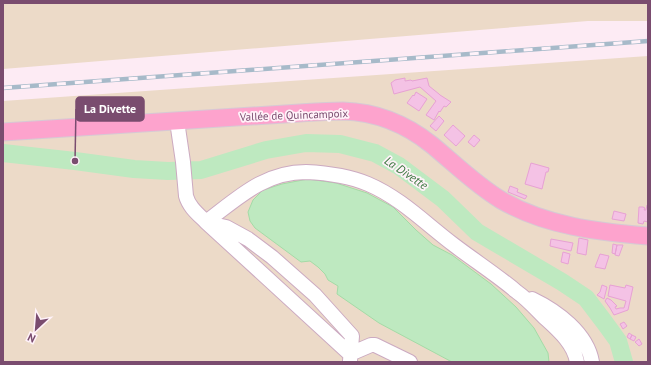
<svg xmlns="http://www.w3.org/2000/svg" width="651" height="365" viewBox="0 0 651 365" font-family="'PT Sans',sans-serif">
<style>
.green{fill:#ecdac8}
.water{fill:#bee9c0;stroke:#a4dba6}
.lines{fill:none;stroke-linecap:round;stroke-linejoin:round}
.river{stroke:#bee9c0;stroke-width:18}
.building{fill:#f4c2e5;stroke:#e7a1d4}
.minor-casing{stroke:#ccaac1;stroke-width:16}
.major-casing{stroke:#d7c9d4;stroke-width:19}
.minor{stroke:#fff;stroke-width:14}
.major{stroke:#fda3cd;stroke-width:17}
.rail-casing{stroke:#a7bac9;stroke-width:4.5}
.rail{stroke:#fff2f9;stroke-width:3;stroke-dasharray:9;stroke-linecap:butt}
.labels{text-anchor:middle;stroke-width:3.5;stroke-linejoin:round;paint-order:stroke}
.street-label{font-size:11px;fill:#7a4c6f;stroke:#fff2f9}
.water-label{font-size:12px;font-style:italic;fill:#3b783f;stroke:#fff2f9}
.leader{fill:none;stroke:#7a4c6f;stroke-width:1.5}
.callout-dot{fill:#7a4c6f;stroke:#fff2f9;stroke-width:1.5}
.callout{fill:#7a4c6f;stroke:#7a4c6f;stroke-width:1.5}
.callout-label{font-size:12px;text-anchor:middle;font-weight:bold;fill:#fff}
</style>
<rect width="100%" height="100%" fill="#fdebf4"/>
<path class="green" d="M3 3H648V21H588L3 69Z
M648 56V362H3V101Z"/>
<path class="water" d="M308 179 336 183 367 193 393 207 416 230 433 245 452 255 491 284 516 307 534 328 548 353 549 362H452L379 323 337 294 338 286 328 280 325 274 318 267 310 261 301 262 255 228 250 221 248 212 253 200 263 190 282 184Z"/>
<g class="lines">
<path class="river" d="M3 153 75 161 134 169 168 171 201 170 266 150 306 143 340 144 375 153 399 166 443 199 477 232 562 282 586 298 605 323 618 341 624 362"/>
</g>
<path class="building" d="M405 78V81L411 80 412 81 427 78 429 86 439 94 440 95 451 102 446 107 444 106 440 112 439 111 434 120 426 115 436 101 420 87 394 94 391 83 395 80Z
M416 92 427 99 419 111 407 103 413 95 414 96Z
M439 116 444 121 436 131 430 126Z
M453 125 465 136 456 146 444 135Z
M474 135 480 140 474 147 468 142Z
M531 163 549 168 548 172H546L542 189 525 184Z
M510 186 518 189 517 192 527 196 525 199 508 192Z
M647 205H648V222L644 221 643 224 638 223 639 207H643L645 208 644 210H646Z
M614 211 626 214 624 221 612 219Z
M579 238 588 240 586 255 577 253Z
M551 239 573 243 571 251 550 246Z
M613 244 617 245 615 254 612 253Z
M617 245H623L619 256 615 255Z
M563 252 570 254 568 264 561 262Z
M600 254 609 256 605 269 595 267Z
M602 285 607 287 604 299 597 295 600 292Z
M610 285 625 288 626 285 633 287 628 310 614 315 610 308 605 301 607 298 611 300 617 306 615 307 616 309 620 308H624L626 301 608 296Z
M624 322 627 326 623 329 620 324Z
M629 333 632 335 630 339 627 337Z
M632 335 636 337 634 341 630 339Z
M639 339 642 344 639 346 635 342Z"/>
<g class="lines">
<g class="minor-casing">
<path id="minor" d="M177 121 183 162 186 196C189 207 198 214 206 222L350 354
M206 222C238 198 264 172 306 172 327 173 349 176 368 184 401 198 426 224 454 245 475 261 497 275 517 292 527 299 535 308 544 317 557 329 574 343 577 362
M208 223 226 227 248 239 272 257 315 295 352 336 350 361
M532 299C557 311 587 333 592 362
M350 354 371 345H375L410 362"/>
</g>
<g class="major-casing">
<path id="major" d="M3 132 300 113C315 112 329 111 343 111 377 112 406 124 432 145 455 164 476 185 501 200 546 226 598 232 648 236"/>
</g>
<use href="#minor" class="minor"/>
<use href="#major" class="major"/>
<g class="rail-casing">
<path id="rail" d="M3 88 648 41"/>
</g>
<use href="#rail" class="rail"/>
</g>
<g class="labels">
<g class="street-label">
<text transform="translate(294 115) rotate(-2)" y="4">Vallée de Quincampoix</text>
</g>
<g class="water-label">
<text transform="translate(406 173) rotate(34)" y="4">La Divette</text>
</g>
</g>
<path class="leader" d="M75 161L76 109"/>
<circle class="callout-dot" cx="75" cy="161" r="4"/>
<rect class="callout" x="76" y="97" width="68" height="24" rx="4"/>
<g class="callout-label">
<text x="110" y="113">La Divette</text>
</g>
<rect width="651" height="365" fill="none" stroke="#7a4c6f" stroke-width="8"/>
<g transform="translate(36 329) rotate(206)" stroke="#fff2f9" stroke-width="3" paint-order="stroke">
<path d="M0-3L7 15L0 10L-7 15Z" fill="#7a4c6f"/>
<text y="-6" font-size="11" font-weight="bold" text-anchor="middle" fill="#7a4c6f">N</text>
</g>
</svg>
